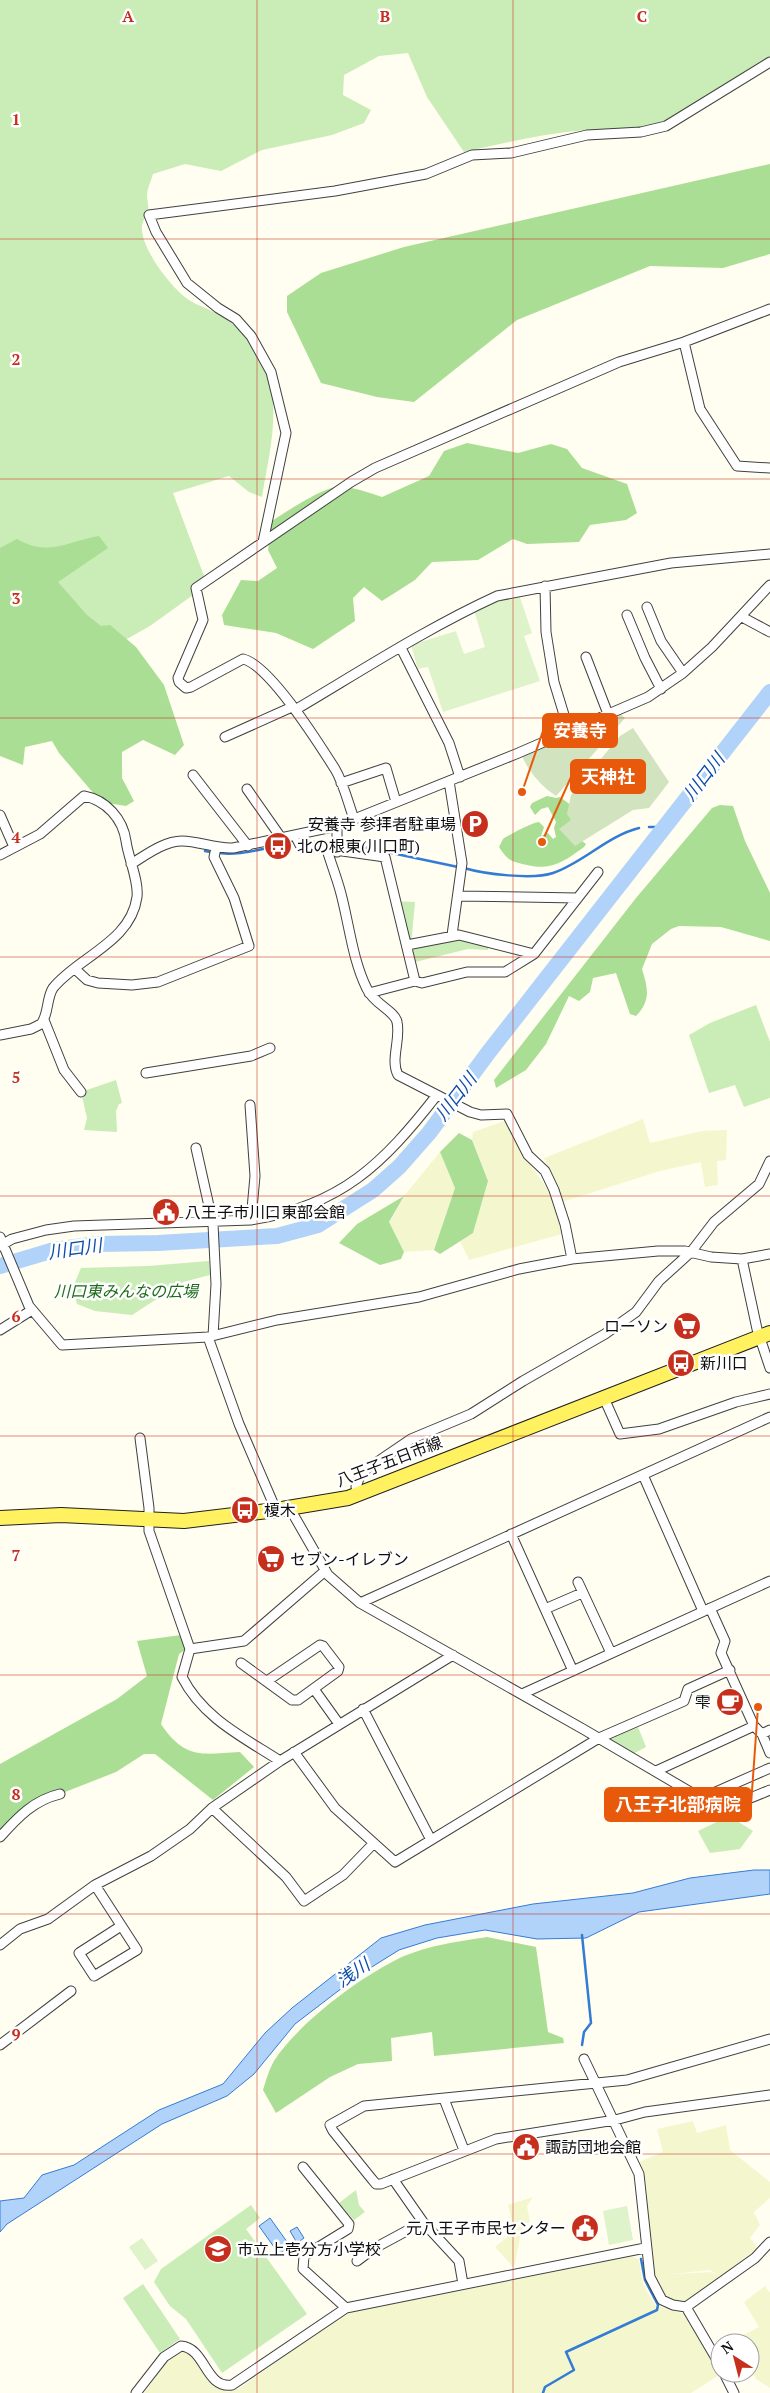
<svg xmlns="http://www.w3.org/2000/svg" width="770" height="2393" viewBox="0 0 770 2393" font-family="'PT Serif','Noto Sans JP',serif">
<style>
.farmland{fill:#f4f7ce}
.green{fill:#caecb6}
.forest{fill:#aade94}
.cemetery{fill:#d2e3bf}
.pitch{fill:#def3c9}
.water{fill:#b1d3fa;stroke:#337cd6}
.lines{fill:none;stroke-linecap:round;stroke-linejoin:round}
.stream{stroke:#337cd6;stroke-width:2.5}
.river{stroke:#b1d3fa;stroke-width:16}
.minor-casing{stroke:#414141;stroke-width:11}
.primary-casing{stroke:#1f1f1f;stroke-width:16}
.minor{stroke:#fff;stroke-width:9}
.primary{stroke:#fff160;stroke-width:14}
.grid{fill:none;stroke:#c72f1d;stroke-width:1;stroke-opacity:0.55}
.labels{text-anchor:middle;stroke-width:5;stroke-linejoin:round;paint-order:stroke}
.poi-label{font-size:16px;fill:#0e0e0e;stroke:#fff;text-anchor:start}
.park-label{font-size:16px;font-style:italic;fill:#1e6b1a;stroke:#fff}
.street-label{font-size:16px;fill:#0e0e0e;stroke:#fff}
.water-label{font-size:18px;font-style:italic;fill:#0f4ea8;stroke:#fff}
.grid-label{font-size:16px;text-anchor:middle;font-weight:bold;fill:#c72f1d;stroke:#fff;stroke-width:5;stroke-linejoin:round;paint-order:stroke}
.leader{fill:none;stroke:#e8590c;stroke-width:2}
.callout-dot{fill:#e8590c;stroke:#fff;stroke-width:2}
.callout{fill:#e8590c;stroke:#e8590c;stroke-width:2}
.callout-label{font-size:18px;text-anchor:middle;font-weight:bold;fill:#fff}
</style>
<rect width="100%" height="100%" fill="#fffef0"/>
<path class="farmland" d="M643 1119 650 1143 702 1131 727 1130 726 1160 717 1161 718 1185 705 1187 701 1162 660 1171 562 1202 544 1158Z
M507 1120 527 1160 551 1194 562 1234 469 1260 460 1241 473 1233 488 1181 472 1140 473 1132Z
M440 1152 455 1188 434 1250 404 1252 389 1223 404 1196Z
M693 2121 697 2133 726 2125 730 2150 770 2182V2198L754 2212 760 2225 750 2238 759 2250 723 2278 710 2270 654 2276 647 2226V2194L644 2172 639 2162 663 2152 657 2129Z
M533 2197 527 2206 530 2222 525 2224 521 2233 514 2268 495 2247 511 2234 513 2226 508 2205Z
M633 2256 639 2260 643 2284 655 2305 684 2314 721 2374 691 2393H144L167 2361 182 2350 192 2355 206 2378 216 2387 228 2392 240 2388 339 2317 352 2312Z
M710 2272 719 2275 721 2279 687 2302H674L666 2298 654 2277 658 2275Z
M765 2286 770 2293V2388L756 2379 750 2367V2343H738L736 2339 759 2327 744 2302Z"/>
<path class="green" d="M0 0H770V60L663 126C637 132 612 128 586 130 545 133 504 143 464 152L427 97 408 53 379 56 344 75 343 95 371 110 364 123 332 135 262 150 221 171 185 164 153 174C151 181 147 189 147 196 147 201 149 206 148 211 146 216 143 220 142 225 139 247 172 289 189 300 200 307 213 310 223 317 242 329 257 349 266 370 282 409 268 458 262 497L249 492 229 476 173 493 204 576 193 595 150 626 109 649 0 573Z
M395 901 415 902 411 944 452 935 489 942 488 950 468 949 411 963Z
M756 1005 770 1042V1098L744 1107 735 1085 709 1093 689 1035 710 1023Z
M116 1080 122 1103 119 1104 116 1111 117 1132 84 1130 87 1118 81 1092Z
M209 1261 210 1275 183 1282 132 1315 95 1311 77 1304 73 1287 81 1268 148 1266Z
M632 1723 634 1729 638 1727 646 1747 629 1756 599 1738Z
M729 1816 753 1831 740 1849 710 1853 698 1831Z
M356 2190 359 2205 365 2212 354 2220 339 2203Z
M251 2205 260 2218 246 2229 307 2314 222 2373 186 2319 170 2306 154 2282 161 2269Z
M143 2284 180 2339 160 2353 123 2298Z"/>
<path class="forest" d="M770 164V254L723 268 650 266 517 320 414 402 377 397 321 383 287 312V296L321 273 404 247Z
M467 443 518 453 551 444 567 449 582 468 627 484 637 513 626 520 590 525 579 542 527 544 513 539 478 560 432 562 415 580 382 601 364 587 353 598 355 621 313 649 276 633 224 625 222 615 241 580 258 581 277 568 268 550 272 521C284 513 324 487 337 487 352 486 367 492 382 497L429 476 444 451Z
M99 536 108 548 58 582 87 615 101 626 110 625 136 647 164 685 184 745 175 755 143 740 122 752V778L134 801 126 806 101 802 59 753 52 741 25 747 23 765 0 756V548L17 539C49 557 65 542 99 536Z
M547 796 556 798 560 797 572 806 582 841 586 844 584 847C565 861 551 871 527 865 511 861 509 862 499 847L503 839C509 835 533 822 539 822L544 827 541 836 548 833 553 839 556 837 554 828 556 822 548 807 541 809 535 815 530 807 532 803Z
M720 805 733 806 745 841 770 893V941L721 927 679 926 671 929 652 944 642 969C648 989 651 1000 636 1016L630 1014 616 973 593 978 590 992 579 1001 569 996 546 1044 526 1070 496 1088 494 1080 636 898 712 808Z
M459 1133 472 1140 488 1181 473 1233 440 1254 434 1250 455 1188 440 1152Z
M404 1196 389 1222 404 1252 401 1259 380 1265 339 1243 357 1224Z
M181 1635 185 1650 179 1654 161 1724C185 1760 202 1754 240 1752L254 1767 213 1800 155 1754H144L116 1772 60 1794 44 1798 0 1837V1764L117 1699 147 1676 137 1641Z
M487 1937 536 1947 548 2032 563 2038 564 2043 434 2056 432 2032 391 2038 392 2061 358 2064 330 2077 276 2113 263 2090C266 2081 269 2069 274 2061 298 2024 355 1981 394 1961 422 1946 456 1942 487 1937Z"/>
<path class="cemetery" d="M620 713 625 718 556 796C541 786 529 772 522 756Z
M633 728 669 782 649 808 633 810 575 846 559 829 571 820 567 814 571 795 620 736Z"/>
<path class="pitch" d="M518 591 532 633 524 636 540 681 443 712 428 667 418 669 411 645 456 631 464 654 485 647 473 607Z
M627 2206 633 2240 609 2245 603 2211Z
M142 2238 158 2261 145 2270 129 2247Z"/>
<path class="water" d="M754 1870H770V1894L639 1912 586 1938 537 1939 485 1930 437 1938 399 1950 359 1975 295 2024 254 2074 227 2096 162 2124 7 2224 0 2232V2201L24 2198 42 2175 74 2165 159 2110 223 2084 265 2033 292 2008 381 1938 425 1925 533 1904 633 1893 690 1878Z
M270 2218 290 2246 279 2254 259 2226Z
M297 2227 304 2238 297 2243 290 2231Z"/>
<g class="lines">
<path class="stream" d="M649 827H667
M305 841 368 848 458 867
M205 851C230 857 251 852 276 846
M464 868C484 874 533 880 553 873 583 863 607 836 639 828
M582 2045 584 2032 591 2023 582 1935
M543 2393 545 2387 574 2370 566 2352 657 2310 658 2305 645 2280 641 2259"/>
<path class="river" d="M0 1266 54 1250 97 1244 158 1243 277 1236 318 1225 373 1190 399 1167 429 1133 488 1053 770 692"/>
<g class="minor-casing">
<path id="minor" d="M684 342 700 409 737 466 770 468
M263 542 286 433 271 372 251 336 236 319 218 308 187 283 156 232 149 215 335 191 426 174 472 155 511 153 587 135 641 132 666 126 770 62
M545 586 546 632 554 682 569 731
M647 607 661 641 683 673
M627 615 645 658 661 689
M742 617 770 632
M401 648 449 743 460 777
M586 657 608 714
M295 710C361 671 427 628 497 596L671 563 770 554
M225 737 292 707
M193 775 248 846
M449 781 462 863 452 935
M341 783 386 768 396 802
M247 789 282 839
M0 815 14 847
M354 819C348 803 344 784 335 769 319 744 270 665 243 659L191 687 186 688 179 682 178 678 203 620 196 588 351 482 375 468 619 362 684 342 770 309
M296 837 300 845 385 857 415 981
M327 850C331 863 336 876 340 890 349 922 352 959 367 989 374 1004 395 1011 397 1022 401 1039 390 1060 398 1075L470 1112 481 1115 507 1114 528 1155 545 1171 554 1190 565 1224 572 1259
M337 852V826
M0 855 40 834 84 796C106 800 123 819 126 841 128 857 139 881 137 897 131 942 78 957 53 988 46 999 49 1014 41 1024L31 1029 0 1035
M131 864C146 855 164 841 182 841 199 841 215 849 233 848L337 826 516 754 648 697 683 673 712 647 770 585
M458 896 577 898
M407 945 459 935 534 954 598 872
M75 969 87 980 98 983 132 985 158 982 249 946 234 898 214 857 216 848
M369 993 415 981 422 983 467 972H505L534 954
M44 1020 64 1070 81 1092
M146 1073 251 1056 270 1048
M250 1105 255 1176 251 1220
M196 1148 213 1224 216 1284 213 1336
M0 1237 29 1306 62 1345 208 1337 277 1320 419 1297 519 1269 572 1259 658 1251H685L711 1257 742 1259 770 1254
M0 1246 12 1239 46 1230 74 1226 251 1220C341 1206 383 1164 437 1095
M742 1259 757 1329 770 1368
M0 1330 32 1310
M208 1337 239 1424 276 1510
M604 1398 620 1434 659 1429 736 1402 770 1394
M140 1438 149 1508V1531L190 1649 182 1677C203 1718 243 1737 280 1761
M643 1475 703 1611
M359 1494 356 1487 361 1473 411 1439 471 1414 523 1381 605 1334 636 1312 659 1281 691 1252 714 1222 759 1184 770 1161
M289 1507 328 1575 360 1603 583 1729 721 1810 770 1790
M511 1534 573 1671
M578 1582 611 1653
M360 1603 770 1417
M710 1608 725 1641 721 1653 754 1726 762 1734
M545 1609 582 1593
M190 1649 244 1641 325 1571
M241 1663 292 1700H298L338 1671 339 1667 323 1646 320 1645 267 1681
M314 1689 339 1724
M522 1694 770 1581
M363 1709 431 1840
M770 1730 762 1734 770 1753
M294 1752 335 1808 395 1862 599 1738 684 1701 688 1689 730 1670
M656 1771 754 1726
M702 1798 770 1768
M212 1808 286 1877 304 1901 343 1875 373 1844
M0 1837C18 1817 34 1800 60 1794
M95 1885 137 1950 94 1976 79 1953 121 1926
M0 1945 20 1929 48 1919 95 1885 151 1856 190 1829 212 1808 280 1761 453 1655
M770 2039 627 2080 364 2106 330 2125 333 2131 371 2178 376 2184H381L496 2139 615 2120 645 2112 770 2095
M0 2045 71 1991
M584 2059 639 2174 650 2277 662 2300 673 2305 686 2307 720 2365
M444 2099 464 2150
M303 2167 349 2224 348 2229 304 2256 303 2269 346 2308
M393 2179 423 2222 459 2261 463 2284
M357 2261 373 2249 423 2222
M686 2307 755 2258 770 2242
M724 2373 734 2393
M136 2393 164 2357 181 2346C206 2348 205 2389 232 2385L346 2308 645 2248"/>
</g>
<g class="primary-casing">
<path id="primary" d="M0 1518 61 1515 184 1521 276 1510 348 1498 770 1333"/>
</g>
<use href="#minor" class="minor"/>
<use href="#primary" class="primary"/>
</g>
<path class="grid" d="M257 0V2393M513 0V2393M0 239H770M0 479H770M0 718H770M0 957H770M0 1196H770M0 1436H770M0 1675H770M0 1914H770M0 2154H770"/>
<defs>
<g id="parking-disc" transform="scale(1.4375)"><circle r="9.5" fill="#c72f1d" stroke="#fff"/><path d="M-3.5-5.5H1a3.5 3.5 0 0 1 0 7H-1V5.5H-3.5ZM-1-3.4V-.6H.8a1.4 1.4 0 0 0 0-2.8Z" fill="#fff"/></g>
<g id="bus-disc" transform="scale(1.4375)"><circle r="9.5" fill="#c72f1d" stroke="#fff"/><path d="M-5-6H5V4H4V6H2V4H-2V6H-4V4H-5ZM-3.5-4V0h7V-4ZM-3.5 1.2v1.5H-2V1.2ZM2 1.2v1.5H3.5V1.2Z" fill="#fff"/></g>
<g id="civic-disc" transform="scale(1.4375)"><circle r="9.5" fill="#c72f1d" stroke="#fff"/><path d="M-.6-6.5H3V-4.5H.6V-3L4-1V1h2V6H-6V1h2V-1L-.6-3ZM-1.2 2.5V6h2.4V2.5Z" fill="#fff"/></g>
<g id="supermarket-disc" transform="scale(1.4375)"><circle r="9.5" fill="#c72f1d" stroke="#fff"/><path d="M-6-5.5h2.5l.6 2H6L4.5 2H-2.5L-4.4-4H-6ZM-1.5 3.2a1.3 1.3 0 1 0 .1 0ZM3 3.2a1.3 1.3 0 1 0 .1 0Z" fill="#fff"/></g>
<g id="cafe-disc" transform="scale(1.4375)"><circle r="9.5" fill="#c72f1d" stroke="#fff"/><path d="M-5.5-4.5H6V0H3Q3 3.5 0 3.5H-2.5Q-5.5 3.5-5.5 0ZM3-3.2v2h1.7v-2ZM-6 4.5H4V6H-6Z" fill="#fff"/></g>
<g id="school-disc" transform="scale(1.4375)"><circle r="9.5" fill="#c72f1d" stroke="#fff"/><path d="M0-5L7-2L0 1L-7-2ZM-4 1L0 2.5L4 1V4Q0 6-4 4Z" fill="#fff"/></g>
</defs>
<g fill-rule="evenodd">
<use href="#parking-disc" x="475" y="824"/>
<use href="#bus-disc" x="278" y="846"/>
<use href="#civic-disc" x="166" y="1212"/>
<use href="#supermarket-disc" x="687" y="1326"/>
<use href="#bus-disc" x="681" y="1363"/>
<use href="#bus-disc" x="245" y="1510"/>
<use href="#supermarket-disc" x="271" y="1559"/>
<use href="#cafe-disc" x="730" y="1702"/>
<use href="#civic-disc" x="526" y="2147"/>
<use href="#civic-disc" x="585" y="2228"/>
<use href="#school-disc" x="218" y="2249"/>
</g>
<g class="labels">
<g class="poi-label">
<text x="456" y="830" text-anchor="end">安養寺 参拝者駐車場</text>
<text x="297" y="852">北の根東(川口町)</text>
<text x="185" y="1218">八王子市川口東部会館</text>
<text x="668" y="1332" text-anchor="end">ローソン</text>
<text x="700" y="1369">新川口</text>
<text x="264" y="1516">榎木</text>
<text x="290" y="1565">セブン-イレブン</text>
<text x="711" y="1708" text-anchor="end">雫</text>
<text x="545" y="2153">諏訪団地会館</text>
<text x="566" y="2234" text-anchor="end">元八王子市民センター</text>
<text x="237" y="2255">市立上壱分方小学校</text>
</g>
<g class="park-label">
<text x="126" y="1297">川口東みんなの広場</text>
</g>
<g class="street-label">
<text transform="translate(389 1461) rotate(-21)" y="6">八王子五日市線</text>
</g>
<g class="water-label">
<text transform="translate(704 777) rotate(-52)" y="6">川口川</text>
<text transform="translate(456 1097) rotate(-52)" y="6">川口川</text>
<text transform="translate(75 1249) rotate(-8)" y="6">川口川</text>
<text transform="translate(353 1973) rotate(-34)" y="6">浅川</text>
</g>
</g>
<g class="grid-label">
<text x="128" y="22">A</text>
<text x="385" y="22">B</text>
<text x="642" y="22">C</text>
<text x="16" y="125">1</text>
<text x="16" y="365">2</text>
<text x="16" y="604">3</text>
<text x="16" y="843">4</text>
<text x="16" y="1083">5</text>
<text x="16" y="1322">6</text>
<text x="16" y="1561">7</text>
<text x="16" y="1800">8</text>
<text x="16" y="2040">9</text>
</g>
<path class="leader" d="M522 792L543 731M542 842L571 777M758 1707L751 1805"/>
<g class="callout-dot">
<circle cx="522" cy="792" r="5"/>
<circle cx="542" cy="842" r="5"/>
<circle cx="758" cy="1707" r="5"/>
</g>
<g class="callout">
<rect x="543" y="714" width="74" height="33" rx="5"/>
<rect x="571" y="760" width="74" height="33" rx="5"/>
<rect x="605" y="1788" width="146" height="33" rx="5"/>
</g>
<g class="callout-label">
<text x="580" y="737">安養寺</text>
<text x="608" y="783">天神社</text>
<text x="678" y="1811">八王子北部病院</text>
</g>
<g transform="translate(735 2358) rotate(324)"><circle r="24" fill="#ffffff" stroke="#9f9f9f"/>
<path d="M0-4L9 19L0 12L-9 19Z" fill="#c72f1d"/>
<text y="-8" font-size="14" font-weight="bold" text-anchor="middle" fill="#0e0e0e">N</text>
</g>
</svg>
